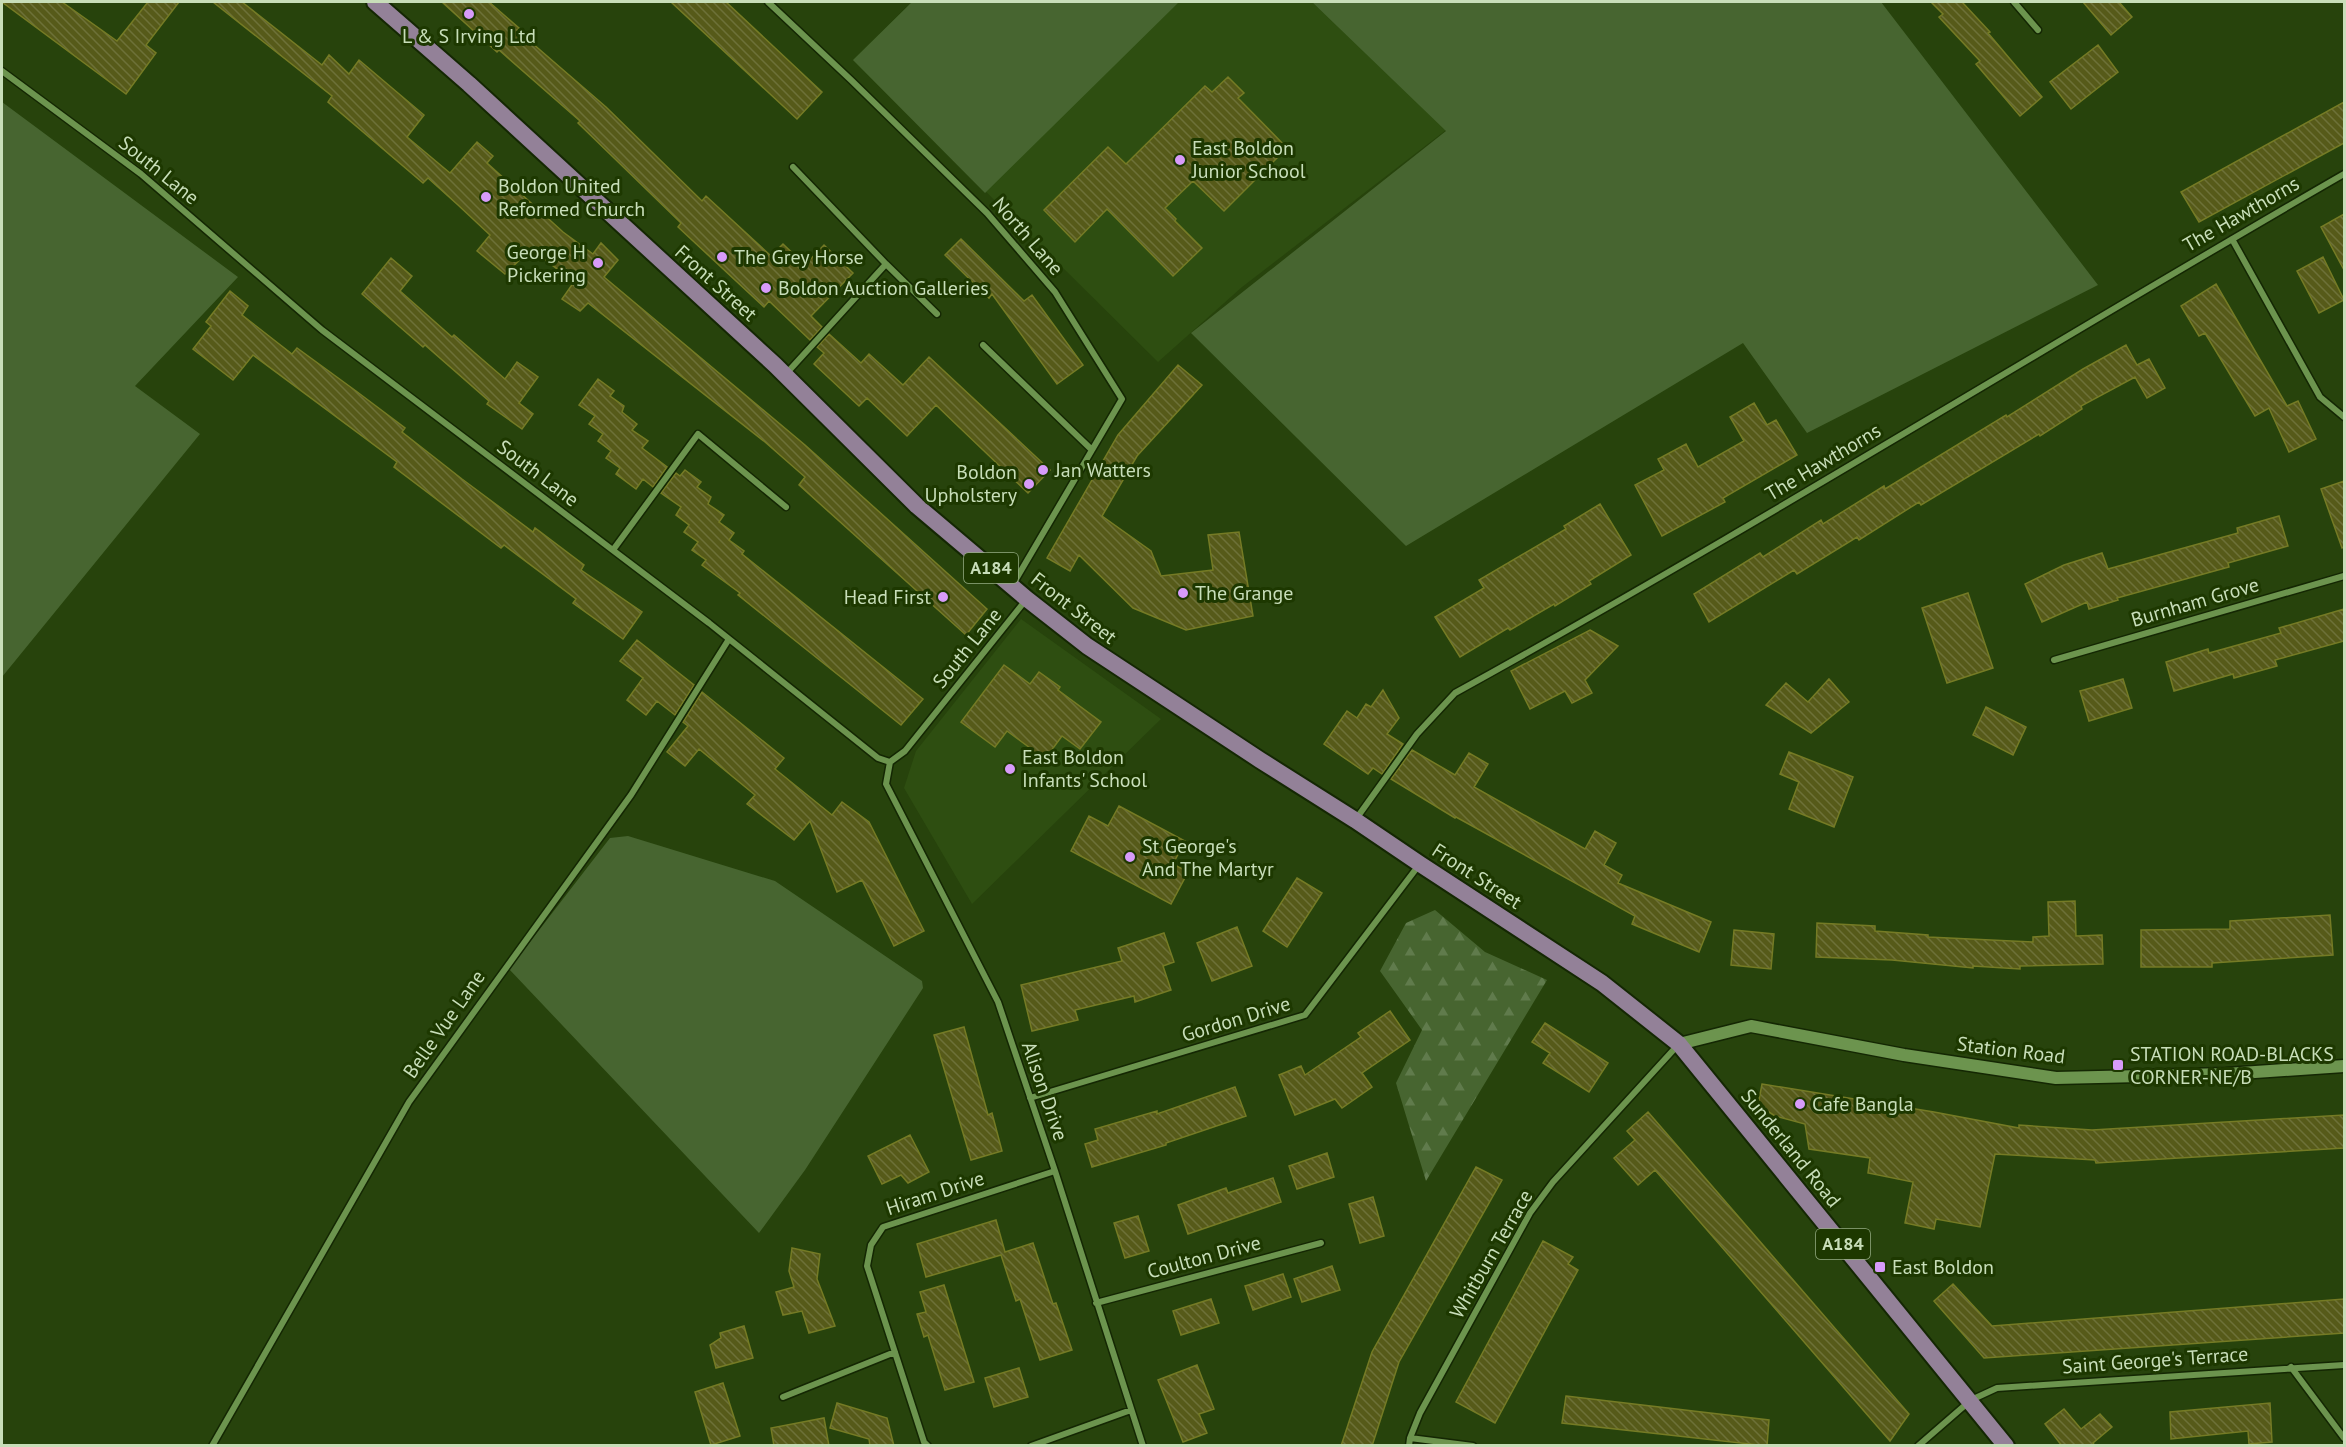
<svg xmlns="http://www.w3.org/2000/svg" width="2346" height="1447" viewBox="0 0 2346 1447" font-family="'PT Sans',sans-serif">
<style>
.built{fill:#2e4e11}
.green{fill:#476530}
.forest{fill:url(#forest-firs)}
.building{fill:url(#building-back-hatch);stroke:#757b25;stroke-width:1.5}
.lines{fill:none;stroke-linecap:round;stroke-linejoin:round}
.minor-casing{stroke:#142703;stroke-width:9}
.secondary-casing{stroke:#142703;stroke-width:15}
.primary-casing{stroke:#142703;stroke-width:20}
.minor{stroke:#6c944e;stroke-width:6}
.secondary{stroke:#6c944e;stroke-width:12}
.primary{stroke:#938198;stroke-width:16}
.poi-dot{fill:#d79bf9;stroke:#1d3800;stroke-width:2}
.labels{text-anchor:middle;stroke-width:6;stroke-linejoin:round;paint-order:stroke}
.shield{fill:#1d3800;stroke:#95ac82;stroke-width:1.5}
.shield-label{font-size:18px;font-weight:bold;fill:#c8deb9}
.poi-label{font-size:20px;fill:#c8deb9;stroke:#1d3800;text-anchor:start}
.street-label{font-size:20px;fill:#c8deb9;stroke:#1d3800}
</style>
<defs>
<pattern id="forest-firs" width="22" height="20" patternUnits="userSpaceOnUse" patternTransform="scale(1.5)"><rect width="22" height="20" fill="#476530"/><path d="M5 1l3.5 6h-7zM16 11l3.5 6h-7z" fill="#607b4c"/></pattern>
<pattern id="building-back-hatch" width="6" height="6" patternUnits="userSpaceOnUse" patternTransform="scale(1.5)"><rect width="6" height="6" fill="#565a19"/><path d="M-1 5l2 2M0 0l6 6M5-1l2 2" fill="none" stroke="#6d7138"/></pattern>
</defs>
<rect width="100%" height="100%" fill="#27430c"/>
<path class="built" d="M912 2H1312L1446 130 1242 287 1158 362 853 60Z
M1021 619 1161 719 972 904 904 788 916 751Z"/>
<path class="green" d="M912 2H1179L985 193 853 60Z
M1312 2H1881L2098 285 1807 433 1743 343 1406 546 1191 333 1446 131Z
M2 102 238 277 135 386 200 434 2 677Z
M628 836 775 881 922 981 923 988 805 1170 759 1233 509 969 610 838Z"/>
<path class="forest" d="M1435 910 1485 952 1547 980 1426 1181 1396 1083 1422 1030 1380 971 1406 923Z"/>
<path class="building" d="M2 2H62L117 41 148 2H179L146 45 156 53 126 94Z
M213 2H242L322 65 329 55 349 74 359 60 424 115 407 137 450 173 477 142 493 156 487 163 563 232 593 254 601 243 618 260 604 277 805 445 987 609 966 635 799 485 805 477 765 442 588 303 580 311 562 299 574 282 531 249 505 274 477 251 490 235 458 205 428 178 423 183 328 102 332 96Z
M442 2H489L519 28 517 30 606 107 702 201 706 196 771 256 783 244 805 265 824 245 853 273 811 316 822 327 810 340 769 301 764 307 678 227 681 223 578 123 580 121 499 50 497 52Z
M671 2H726L822 92 797 119Z
M1931 2H1962L1990 32 1988 33 2042 97 2020 116 1976 64 1980 61 1939 17 1943 14Z
M2083 2H2119L2132 17 2111 35Z
M2098 45 2118 72 2071 109 2050 82Z
M1228 77 1244 93 1238 98 1287 148 1224 211 1193 181 1165 208 1176 219 1175 221 1202 248 1173 276 1107 209 1075 242 1044 210 1108 147 1126 164 1205 86 1212 92Z
M2344 102V143L2199 222 2181 192Z
M2344 214V270L2321 227Z
M961 239 1024 301 1032 295 1083 365 1057 384 992 294 989 298 945 255Z
M2323 257 2344 300 2319 313 2297 271Z
M391 258 412 276 400 291 452 337 454 335 505 379 517 362 538 377 519 403 533 414 522 429 487 404 489 401 425 345 423 347 362 294Z
M2216 284 2287 406 2298 401 2316 439 2289 452 2269 408 2255 416 2205 333 2199 336 2181 306Z
M230 291 248 306 242 315 292 354 297 348 356 391 405 428 402 432 462 479 533 532 535 528 584 565 581 570 642 612 623 639 573 603 576 599 504 545 501 548 394 467 397 462 253 355 233 380 193 349 211 326 206 322Z
M829 334 861 363 869 354 903 385 929 357 1050 470 1028 493 936 405 907 436 867 398 859 406 814 364 824 353 817 347Z
M2126 345 2137 365 2149 359 2165 388 2147 398 2135 377 2081 406 2082 409 2040 436 2039 434 1921 505 1919 502 1859 540 1857 537 1797 574 1794 570 1709 622 1694 594 1760 553 1763 557 1821 520 1823 524 1884 486 1885 489 2006 415 2007 417 2083 369Z
M1178 365 1202 385 1137 456 1102 516 1151 551 1161 576 1213 570 1208 535 1239 532 1253 616 1186 630 1133 608 1079 555 1070 571 1047 558 1118 435Z
M598 379 614 391 610 396 624 406 622 412 637 424 632 430 648 441 642 448 667 467 653 487 643 479 636 489 616 474 620 468 606 458 611 451 598 441 603 434 589 424 595 416 579 405Z
M1754 403 1767 425 1776 420 1797 455 1723 498 1725 502 1662 536 1635 485 1664 470 1658 459 1686 444 1698 467 1744 441 1730 417Z
M685 470 701 482 697 487 711 497 708 504 724 515 719 522 734 533 729 540 744 551 742 554 923 699 901 725 738 595 740 593 702 565 706 560 692 550 698 542 684 532 689 525 676 515 681 507 661 493 676 473 680 476Z
M2344 481V547L2342 548 2321 489Z
M1600 504 1631 555 1589 581 1591 584 1555 606 1554 604 1510 630 1508 628 1460 657 1435 617 1484 588 1479 580 1566 529 1564 526Z
M2279 516 2288 546 2228 563 2229 567 2117 598 2118 600 2089 609 2087 602 2042 622 2025 584 2064 565 2102 553 2108 569 2238 533 2237 528Z
M1968 593 1993 668 1947 683 1922 608Z
M2344 609V641L2275 660 2277 666 2234 678 2233 674 2174 691 2166 662 2208 649 2209 653 2281 633 2279 628Z
M1590 630 1618 646 1585 680 1592 693 1572 703 1565 691 1530 709 1511 671Z
M637 640 694 685 675 715 657 701 646 715 627 700 643 678 620 661Z
M1004 665 1030 684 1039 672 1060 687 1058 690 1101 722 1080 749 1062 736 1045 759 1007 731 995 747 961 722Z
M1829 679 1849 702 1811 733 1766 705 1786 683 1808 702Z
M2123 679 2132 708 2089 721 2080 691Z
M1383 690 1399 718 1387 734 1403 744 1382 774 1373 768 1368 774 1324 744 1347 711 1357 718 1366 704 1371 707Z
M702 692 784 758 775 769 832 815 842 802 869 822 924 931 894 946 862 880 837 892 810 821 794 840 747 804 755 795 699 749 685 766 667 752 688 726 683 722Z
M1986 707 2026 727 2013 755 1973 735Z
M1412 750 1455 775 1469 753 1488 764 1474 787 1585 849 1595 831 1616 843 1604 865 1622 875 1618 883 1711 922 1699 952 1632 924 1635 916 1456 817 1455 818 1391 779Z
M1789 752 1853 777 1834 827 1789 809 1799 782 1780 774Z
M1119 806 1185 841 1173 864 1188 872 1171 904 1071 851 1089 816 1108 826Z
M1297 878 1322 893 1287 947 1263 931Z
M2075 901 2076 936 2102 935 2103 964 2020 966V969L1973 966V968L1892 960 1816 957 1817 923 1875 926V931L1928 935V937L2033 942V937L2049 936 2048 902Z
M2330 915 2333 955 2212 963V967H2141V930L2230 929V921Z
M1237 927 1252 966 1212 981 1197 943Z
M1734 930 1774 934 1771 969 1731 965Z
M1164 933 1174 962 1163 966 1171 990 1135 1002 1134 996 1075 1010 1078 1020 1032 1031 1021 985 1122 961 1118 948Z
M1390 1011 1410 1040 1362 1073 1372 1087 1342 1108 1335 1099 1295 1115 1279 1075 1301 1066 1305 1075 1361 1037 1358 1033Z
M1545 1023 1608 1063 1589 1092 1543 1063 1550 1053 1532 1042Z
M964 1027 988 1115 992 1113 1002 1151 971 1160 934 1035Z
M1762 1084 1934 1112 2019 1128V1125L2092 1130 2344 1115V1148L2096 1163 2095 1160 1995 1154 1980 1227 1936 1219 1934 1229 1905 1223 1913 1182 1868 1173 1870 1158 1809 1149 1805 1124 1775 1116 1758 1105Z
M1235 1087 1246 1116 1166 1143V1145L1092 1167 1085 1144 1098 1140 1095 1129 1157 1111V1114Z
M1648 1112 1909 1414 1890 1441 1655 1170 1638 1185 1614 1158 1635 1140 1627 1131Z
M910 1135 929 1172 908 1183 901 1175 882 1184 868 1156Z
M1327 1153 1334 1177 1297 1189 1289 1166Z
M1476 1167 1502 1180 1399 1362 1372 1446H1341L1372 1352Z
M1273 1178 1281 1202 1188 1234 1178 1205 1226 1188 1228 1193Z
M1373 1197 1384 1236 1360 1243 1349 1204Z
M1138 1216 1149 1251 1125 1258 1114 1223Z
M996 1220 1005 1252 1033 1243 1053 1304 1056 1303 1072 1350 1040 1360 1020 1299 1016 1301 1001 1255 926 1277 917 1244Z
M1543 1241 1573 1257 1568 1264 1578 1270 1495 1423 1456 1402Z
M792 1248 820 1254 817 1279 835 1326 809 1333 802 1311 783 1315 776 1292 794 1287 789 1271Z
M1332 1266 1340 1290 1302 1302 1294 1279Z
M1283 1274 1291 1297 1253 1310 1245 1286Z
M1953 1284 1992 1326 2344 1299V1333L1984 1358 1934 1301Z
M944 1285 974 1382 945 1390 928 1335 924 1337 917 1314 926 1312 920 1292Z
M1211 1299 1219 1323 1181 1335 1173 1311Z
M744 1326 753 1358 716 1368 710 1345 721 1338 720 1333Z
M1197 1365 1214 1409 1199 1414 1207 1433 1183 1442 1158 1380Z
M1019 1368 1028 1397 994 1407 985 1378Z
M723 1383 740 1436 711 1445 695 1392Z
M1566 1396 1769 1420 1767 1446 1562 1423Z
M837 1403 887 1418 894 1446H870L869 1439 830 1428Z
M2270 1403 2272 1442 2249 1444 2248 1431 2171 1439 2170 1412Z
M2064 1409 2081 1429 2100 1414 2112 1427 2093 1443 2095 1446H2062L2045 1424Z
M824 1418 829 1446H774L771 1428Z"/>
<g class="lines">
<g class="minor-casing">
<path id="minor" d="M768 2 851 80 987 213 1055 292 1122 399 1012 586
M2014 2 2038 30
M2 71 141 174 322 330 709 623 878 758 890 762 905 751 1025 601
M2232 239 2320 397 2344 417
M886 264 937 314
M983 345 1092 450
M785 375 886 264 793 167
M613 550 698 434 786 507
M2054 660 2344 576
M890 762 886 784 998 1002 1055 1171 1143 1446
M1356 819 1417 734 1455 693C1756 527 2047 345 2344 174
M1030 1098 1305 1015 1419 865
M1096 1303 1321 1243
M2291 1367 2344 1438
M783 1397 895 1352
M1410 1438 1473 1446
M212 1446 409 1102 631 795 729 639
M928 1446 924 1442 867 1266 871 1245 883 1227 1055 1171
M1031 1446 1131 1410
M1409 1446 1410 1438 1420 1413 1530 1213 1553 1182 1677 1046
M1918 1446 1971 1400 1997 1388 2344 1365"/>
</g>
<g class="secondary-casing">
<path id="secondary" d="M1679 1044 1751 1026 1904 1055 2056 1078 2226 1074 2344 1066"/>
</g>
<g class="primary-casing">
<path id="primary" d="M375 2 469 84 775 365 917 506 1027 599 1087 646 1260 760 1355 820 1420 864 1602 983 1679 1044 2006 1446"/>
</g>
<use href="#minor" class="minor"/>
<use href="#secondary" class="secondary"/>
<use href="#primary" class="primary"/>
</g>
<g class="poi-dot">
<circle cx="469" cy="14" r="6"/>
<circle cx="1180" cy="160" r="6"/>
<circle cx="486" cy="197" r="6"/>
<circle cx="722" cy="257" r="6"/>
<circle cx="598" cy="263" r="6"/>
<circle cx="766" cy="288" r="6"/>
<circle cx="1043" cy="470" r="6"/>
<circle cx="1029" cy="484" r="6"/>
<circle cx="1183" cy="593" r="6"/>
<circle cx="943" cy="597" r="6"/>
<circle cx="1010" cy="769" r="6"/>
<circle cx="1130" cy="857" r="6"/>
<rect x="2112" y="1059" width="12" height="12" rx="3"/>
<circle cx="1800" cy="1104" r="6"/>
<rect x="1874" y="1261" width="12" height="12" rx="3"/>
</g>
<g class="labels">
<g class="shield">
<rect x="964" y="553" width="54" height="30" rx="4.5"/>
<rect x="1816" y="1229" width="54" height="30" rx="4.5"/>
</g>
<g class="shield-label">
<text x="991" y="574">A184</text>
<text x="1843" y="1250">A184</text>
</g>
<g class="poi-label">
<text x="469" y="43" text-anchor="middle">L &amp; S Irving Ltd</text>
<text x="1192" y="155">East Boldon<tspan x="1192" dy="23">Junior School</tspan></text>
<text x="498" y="193">Boldon United<tspan x="498" dy="23">Reformed Church</tspan></text>
<text x="586" y="259" text-anchor="end">George H<tspan x="586" dy="23">Pickering</tspan></text>
<text x="734" y="264">The Grey Horse</text>
<text x="778" y="295">Boldon Auction Galleries</text>
<text x="1055" y="477">Jan Watters</text>
<text x="1017" y="479" text-anchor="end">Boldon<tspan x="1017" dy="23">Upholstery</tspan></text>
<text x="1195" y="600">The Grange</text>
<text x="931" y="604" text-anchor="end">Head First</text>
<text x="1022" y="764">East Boldon<tspan x="1022" dy="23">Infants' School</tspan></text>
<text x="1142" y="853">St George's<tspan x="1142" dy="23">And The Martyr</tspan></text>
<text x="2130" y="1061">STATION ROAD-BLACKS<tspan x="2130" dy="23">CORNER-NE/B</tspan></text>
<text x="1812" y="1111">Cafe Bangla</text>
<text x="1892" y="1274">East Boldon</text>
</g>
<g class="street-label">
<text transform="translate(159 170) rotate(39)" y="7">South Lane</text>
<text transform="translate(2241 214) rotate(-30)" y="7">The Hawthorns</text>
<text transform="translate(1028 236) rotate(49)" y="7">North Lane</text>
<text transform="translate(716 283) rotate(42)" y="7">Front Street</text>
<text transform="translate(1823 462) rotate(-31)" y="7">The Hawthorns</text>
<text transform="translate(538 473) rotate(37)" y="7">South Lane</text>
<text transform="translate(2195 602) rotate(-16)" y="7">Burnham Grove</text>
<text transform="translate(1074 608) rotate(38)" y="7">Front Street</text>
<text transform="translate(967 648) rotate(-51)" y="7">South Lane</text>
<text transform="translate(1477 876) rotate(33)" y="7">Front Street</text>
<text transform="translate(1236 1019) rotate(-17)" y="7">Gordon Drive</text>
<text transform="translate(444 1024) rotate(-55)" y="7">Belle Vue Lane</text>
<text transform="translate(2011 1050) rotate(7)" y="7">Station Road</text>
<text transform="translate(1045 1091) rotate(71)" y="7">Alison Drive</text>
<text transform="translate(1791 1148) rotate(51)" y="7">Sunderland Road</text>
<text transform="translate(935 1193) rotate(-18)" y="7">Hiram Drive</text>
<text transform="translate(1491 1254) rotate(-60)" y="7">Whitburn Terrace</text>
<text transform="translate(1204 1257) rotate(-15)" y="7">Coulton Drive</text>
<text transform="translate(2155 1360) rotate(-4)" y="7">Saint George's Terrace</text>
</g>
</g>
<rect width="2346" height="1447" fill="none" stroke="#c8deb9" stroke-width="6"/>
</svg>
